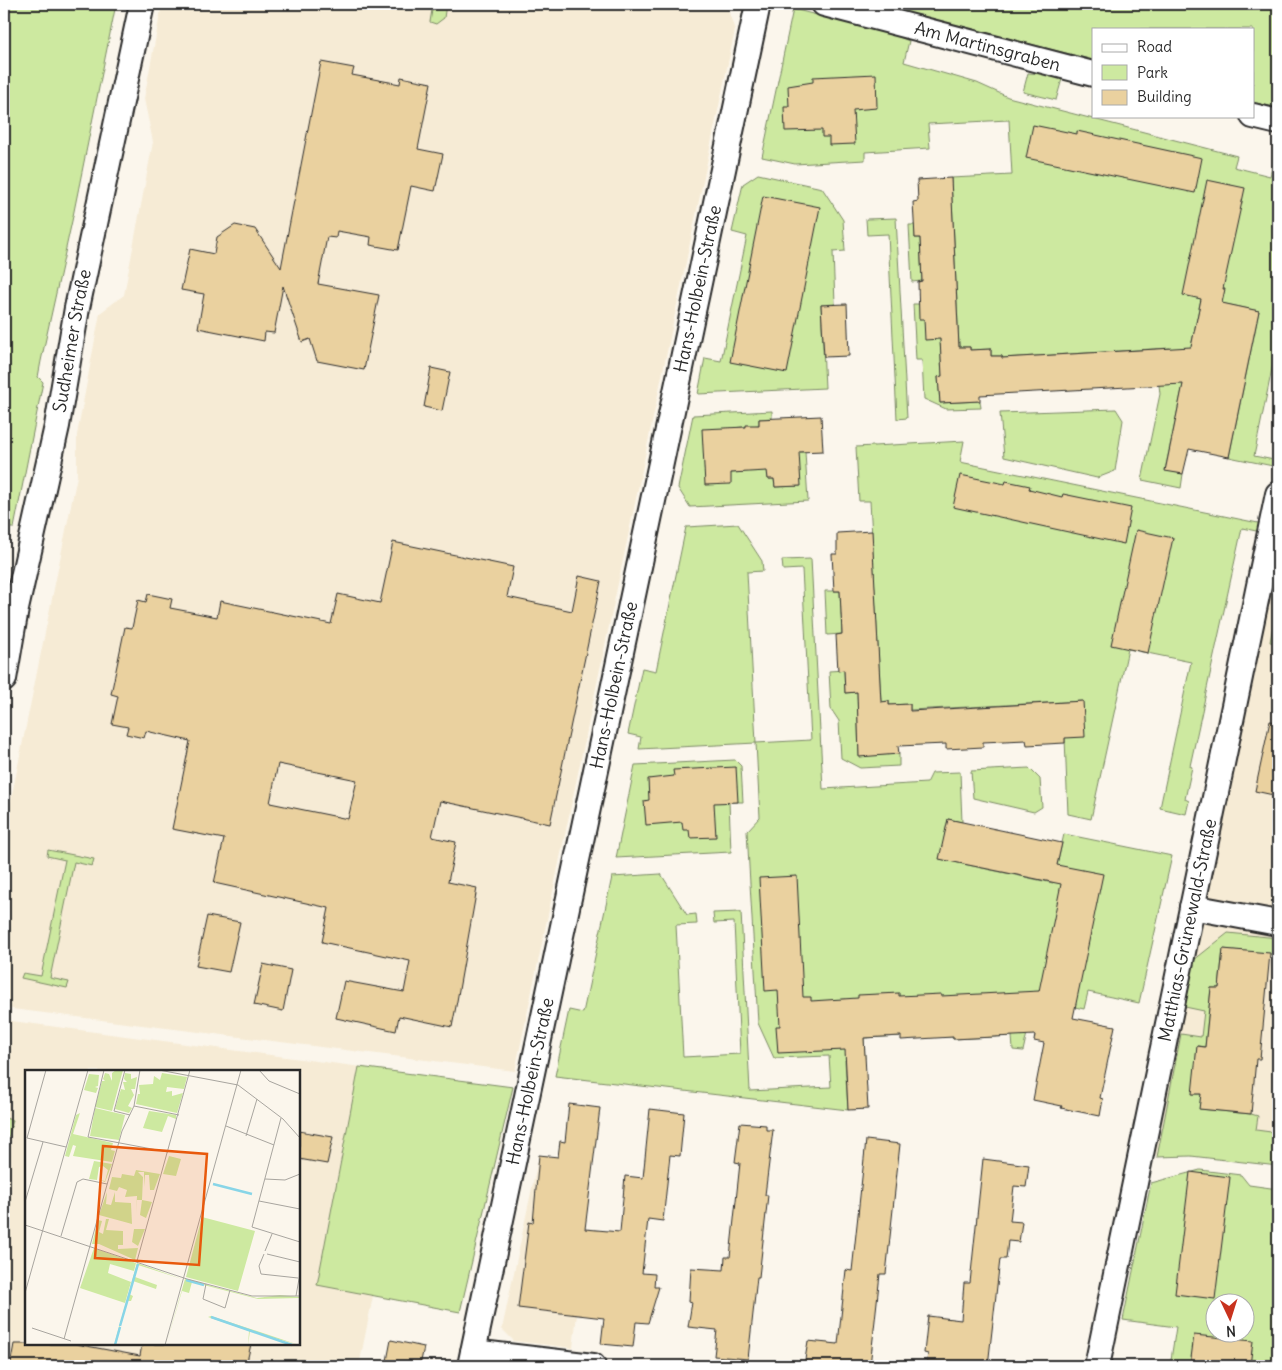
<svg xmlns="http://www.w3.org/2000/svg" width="1282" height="1370" viewBox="0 0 1282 1370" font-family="Delius,sans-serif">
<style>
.built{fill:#f6ebd5;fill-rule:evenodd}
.green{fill:#cde9a0;stroke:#7c8a66;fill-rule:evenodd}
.building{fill:#ead19f;stroke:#2b2b2b;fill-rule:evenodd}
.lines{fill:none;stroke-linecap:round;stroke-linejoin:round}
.street-casing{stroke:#2b2b2b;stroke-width:28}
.street{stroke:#fff;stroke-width:24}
.labels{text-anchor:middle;stroke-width:4;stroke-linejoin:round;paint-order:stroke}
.street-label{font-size:18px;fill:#2b2b2b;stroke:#fff}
.inset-river{fill:none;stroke:#88d5e7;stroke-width:2.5}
.inset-road{fill:none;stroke:#a8a59f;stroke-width:1}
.view{fill:#e8590c;fill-opacity:0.15;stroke:#e8590c;stroke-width:2.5}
.inset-edge{fill:none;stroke:#2b2b2b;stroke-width:2.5}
</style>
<rect width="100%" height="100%" fill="#fbf6ec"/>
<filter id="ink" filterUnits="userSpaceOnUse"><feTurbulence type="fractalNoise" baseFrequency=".02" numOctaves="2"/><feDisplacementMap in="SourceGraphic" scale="10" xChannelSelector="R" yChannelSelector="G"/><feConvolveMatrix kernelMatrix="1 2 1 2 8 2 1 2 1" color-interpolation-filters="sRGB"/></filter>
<g filter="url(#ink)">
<path class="built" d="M162 4H726L735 30 515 1071 4 1008V834L77 476V435L100 313 124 295 153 142 144 99Z
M1278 527V1166L1191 1156 1157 1157 1147 1145Z
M4 1020 513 1087 460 1312 373 1296 359 1366H4ZM26 1071H299V1344H26Z
M539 1155 593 1161 585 1229H587L573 1348 514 1341 502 1329Z"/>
<path class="green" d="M4 4H116L72 221 41 361 38 377 43 382 14 528H9L4 555Z
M433 4H446L444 18 436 24 430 22Z
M874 4H1278V108L1253 102V29H1093V60Z
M793 9 892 34 909 41 904 62 977 83 1008 97 1237 156 1234 167 1270 176 1278 145V340L1254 456 1274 460 1273 466 1229 457 1259 311 1201 299 1165 470 1183 474 1181 488 1142 480 1160 394 1159 385 1170 348 1002 358V356H991V349L970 350V347H959L951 178 1012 175 1009 120 928 124 930 148 865 152V160L795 164 762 157Z
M1028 73 1044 74 1062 79 1056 100 1023 92Z
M758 174 822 188 843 220 845 251 833 252 835 304 821 305 825 388 698 394 705 358 721 361 747 236 732 232 743 184Z
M896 218 907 418 897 419 888 234 867 235 866 219Z
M909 225H915V238H920L922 281 912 282Z
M913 304H919L924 319 940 339 942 376 938 377 940 403 980 401 981 408 946 409 924 399 922 360H916Z
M1116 409 1123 420 1115 471 1097 478 1004 457 1000 413Z
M772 411V418L759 419V425L733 428 731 473 745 472V467L767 466 768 479H774L775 487 800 486 797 452H805L808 501 690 507 678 488 693 415Z
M964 441 960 462 1263 524 1261 532 1242 528 1190 766 1192 767 1185 799 1189 801 1186 814 1160 808 1191 662 1128 649 1091 819 1068 814 1065 738 1083 701 910 710V704L889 705V701L881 702 870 501H859L856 447Z
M738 524 762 561 763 571 747 572 756 743 811 740 802 569 783 570 782 560 811 559 823 789 927 783 932 773 960 772 962 822 948 819 940 859 1053 883 1064 834 1172 856 1139 1003 1088 992 1084 1009 1035 998 1023 1051 1013 1050 1012 1036 953 1039 952 1037 901 1036 864 1038 865 1059 845 1060 848 1110 555 1076 569 1010 583 1013 612 877 661 874 687 915 696 914 697 924 676 925 683 1057 740 1054 734 922 714 923 713 913 741 912 750 1091 831 1087 829 1056 774 1058 758 1023 747 831 760 817 756 743 639 749 641 737 628 734 642 668 656 671 686 527Z
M825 591H840L842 634 827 635Z
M1275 615 1278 616V643L1270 642Z
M844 670 845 693 857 692 859 756 899 754V766L860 768 841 758 839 721 831 709 829 671Z
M735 760 741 766 743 802H729L731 852 616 858 635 765Z
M1029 768 1040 779 1042 807 1034 812 973 798 971 771Z
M48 850 94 859 92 866 74 862 50 978 69 982 67 988 21 978 23 973 41 976 65 860 47 856Z
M1228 933 1278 938V955L1223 949 1219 988H1211L1205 1047 1197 1046 1193 1094H1201L1200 1109 1251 1114 1258 1116 1256 1130 1271 1132 1272 1127 1278 1129V1166L1191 1156 1157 1157 1181 1034 1201 1037 1204 1011 1185 1007 1194 960Z
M359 1067 513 1087 460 1312 317 1285Z
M4 1118 13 1120 4 1154Z
M1200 1170 1241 1175 1249 1185 1278 1189V1366H1170L1176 1327 1123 1320 1151 1183ZM1214 1302H1244V1332H1214Z"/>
<path class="building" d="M321 62 354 68 352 75 400 84 401 77 431 83 418 149 443 154 435 191 411 186 398 250 370 245 371 237 337 231 336 238 327 237 318 284 379 295 364 370 317 361 310 339 302 342 283 286 274 333 265 332 264 341 198 328 204 294 181 290 190 249 214 254 217 237 235 225 255 229 281 268Z
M876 74 877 108 853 110 855 144 829 145V137H822V130L785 131 784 107H789L788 86 813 82V77Z
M1033 125 1077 134V131L1202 158 1195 193 1026 158Z
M951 178 959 347H970V350L991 349V356H1002V358L1191 347 1201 299 1183 295 1207 180 1245 188 1223 289H1225L1222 303 1259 311 1229 457 1189 449 1183 474 1165 471 1183 384 980 395V401L940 403 938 377 942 376 940 339 925 340 924 319H919L918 282 922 281 921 260 920 238H915L913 202 918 201 917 180Z
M763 196 820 207 787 373 730 362Z
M847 304 849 356 824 357 821 305Z
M431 368 450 372 442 411 424 407Z
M821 416 823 451 799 452 801 486 775 487 774 479H768L767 471 731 473V484L705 485 702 429 746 427V425H759V419Z
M960 475 1005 484 1006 481 1030 486 1029 489 1062 497 1063 494 1131 508 1124 544 953 507Z
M1136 530 1173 538 1148 653 1111 645Z
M872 531 881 702 889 701V705L910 704V711L1083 701 1085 737 1065 738V743L1027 745 1026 740 983 742V747L965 748 946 749V744L898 746 899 754 859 757 857 692 845 693 844 670 838 671 836 635 842 634 840 591H834L832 554H837V533Z
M393 542 513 567 507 597 572 611 579 576 601 581 550 824 440 801 432 837 456 842 448 882 477 888 457 1001 452 1027 399 1016 396 1031 336 1018 344 981 404 992 410 961 322 942 329 908 214 883 224 839 172 829 190 741 146 731 144 738 126 734 128 727 112 724 118 696 111 694 125 627 132 628 138 600 146 602 148 594 172 599 170 608 217 617 220 601 331 624 338 594 380 603ZM278 764 357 780 348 819 270 803Z
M1270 721 1278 722V796L1255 791Z
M736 767 738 802 714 803 716 837 690 838 689 830H683L682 822 646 825 644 801 649 800 648 779 674 776 673 770Z
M948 819 1062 843 1057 865 1103 874 1073 1018 1115 1026 1100 1098 1103 1099 1100 1116 1061 1108 1062 1106 1033 1100 1044 1043 1034 1041 1035 1035 953 1039V1037L901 1040V1036L864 1038 868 1109 848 1110 845 1050 778 1053 776 1026H780L778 990 765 991 759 878 797 876 803 997H811V1001L858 998V995L899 993V996L941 994V996L1039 991 1061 884 939 859Z
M207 916 240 922 229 972 196 966Z
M1223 949 1270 953 1260 1059H1256L1251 1114 1199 1109 1201 1094H1192L1197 1046 1205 1047 1211 988H1219Z
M263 964 291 970 283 1011 254 1005Z
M569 1104 600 1108 585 1229 620 1232 625 1176 643 1178 650 1109 684 1113 680 1156 670 1155 663 1221 648 1219 642 1273 655 1274 654 1287H659L648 1323 636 1322 633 1347 601 1344 604 1318 518 1308 529 1222 533 1223 539 1155 558 1157 560 1141 565 1142Z
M740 1123 766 1125V1130H773L765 1195H768L759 1277H757L748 1359 714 1356 717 1330 688 1327 692 1302 689 1301 691 1268 724 1270 725 1257H730L740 1163 735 1162Z
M299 1131 333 1137 327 1164 299 1159Z
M866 1140 900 1144 886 1274H880L870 1366H804L808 1341 838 1344 846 1270 852 1271Z
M983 1159 1029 1165 1026 1187 1014 1186 1010 1221 1022 1222 1019 1242 1008 1241 1006 1259H1000L988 1366H926L928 1354 924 1353 928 1316 961 1320 964 1283H970Z
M1190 1172 1230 1177 1215 1299 1175 1294Z
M1194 1335 1253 1341 1250 1366H1190Z
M391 1340 424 1347 420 1366H386Z
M14 1344H76L140 1356 142 1344H251L246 1366H10Z"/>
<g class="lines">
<g class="street-casing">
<g id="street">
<path id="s1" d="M824 4 1093 74"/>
<path d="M1253 116 1278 122"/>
<path id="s2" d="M4 679 16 609 57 426 77 308 142 4"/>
<path d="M1192 907 1278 923"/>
<path d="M473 1352 593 1366"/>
<path id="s3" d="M470 1366 758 4"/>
<path id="s4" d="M1097 1366 1278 494"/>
</g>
</g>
<use href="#street" class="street"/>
</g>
</g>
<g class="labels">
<g class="street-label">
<text dy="6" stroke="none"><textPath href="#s1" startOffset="169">Am Martinsgraben</textPath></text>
<text dy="6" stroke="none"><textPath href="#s3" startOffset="1101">Hans-Holbein-Straße</textPath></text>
<text dy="6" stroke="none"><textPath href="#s2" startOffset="345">Sudheimer Straße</textPath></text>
<text dy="6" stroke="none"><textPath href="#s3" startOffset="696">Hans-Holbein-Straße</textPath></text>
<text dy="6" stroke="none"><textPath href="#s4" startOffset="445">Matthias-Grünewald-Straße</textPath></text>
<text dy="6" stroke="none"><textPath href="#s3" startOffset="291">Hans-Holbein-Straße</textPath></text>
</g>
</g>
<g transform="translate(25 1070)">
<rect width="275" height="275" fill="#fbf6ec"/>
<path d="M91 0H98L87 41 70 37 77 11H80L78 9 80 3 84 4 87 11V3ZM100 3 106 4V9L112 7 110 19H106L109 25 103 36 107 38 104 43 90 39 96 19 100 20 98 12H102L99 9ZM137 3 162 7 159 19 142 17 141 22 147 21V26L158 23 152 43 111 34 113 24H115L114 15 128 14 129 6 135 10ZM64 4 74 5 73 16 70 17 73 18 71 23 59 20ZM70 38 100 45 94 70 65 66ZM124 41 151 45V49L143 46 137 62 118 58ZM55 43 48 64 88 73 86 80 90 81 87 92 48 86 51 76 48 75 44 87 40 86 51 45ZM144 86 156 89 151 106 138 104ZM69 91 87 94 80 112 75 110 80 111 83 100 78 96 74 97 72 110 64 109ZM111 100 135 104 129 120H125L124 105H120L119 117V102H113L118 107 117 130 127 132 121 148 115 145 117 130H112L111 145 112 126 100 127 102 120 94 117 92 121 84 119 87 107 96 108 97 104 109 106ZM82 122 81 134 86 135 90 122V132L106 133 107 154 74 145ZM177 147 230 161 213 221 161 207ZM81 149H84L81 160 98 161V175H93V179L113 178 110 190 74 174H67L73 150 77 151 74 162 78 164ZM109 159H120L113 176 107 172ZM69 178 111 193 109 201 85 194 83 203 106 212 100 233 55 218ZM112 193 157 209 113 195 110 207 132 215 131 219 108 211 104 224 108 226 106 231H103L89 275ZM160 209 232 228 255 225 275 227V228L233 229 167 212 164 223 157 221 141 275ZM186 246 244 265 274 275 225 261 223 275 224 261 183 247Z" fill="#cde9a0"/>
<path class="inset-river" d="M188 114 227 124M161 210 179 215M186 247 267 275M95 256 113 194M90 275 95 257"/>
<path class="inset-road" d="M21 0 2 68 41 77M79 0 63 67 143 82M100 0 89 41 105 45M134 0 213 15 258 49 275 68M234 0 244 11 275 24M109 36 154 45M256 48 227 157 275 172M201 56 249 75M221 66 232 29M240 109 260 110 275 104M234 131 275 139M0 132 18 72M0 155 162 209 227 226H275M36 166 52 112 58 109 82 114M240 181 247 164M239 184 234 196 236 204 273 208M242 184 275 192M112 191 165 0M181 214 178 229 200 238 205 220M0 223 63 0M271 226 275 203M7 258 46 271M39 269 97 61 109 36 115 0M140 275 216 0"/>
<path class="view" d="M78 76 182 84 174 195 70 188Z"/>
<rect width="275" height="275" class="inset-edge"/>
</g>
<rect width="1282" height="1370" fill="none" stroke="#fff" stroke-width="20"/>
<rect x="10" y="10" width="1262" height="1350" fill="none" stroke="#2b2b2b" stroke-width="2" filter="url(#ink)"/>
<rect x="1092" y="28" width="162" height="90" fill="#ffffff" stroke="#aaaaaa"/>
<rect x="1102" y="44" width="25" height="8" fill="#ffffff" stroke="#aaaaaa"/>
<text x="1137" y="52" font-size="15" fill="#2b2b2b">Road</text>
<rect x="1102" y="65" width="25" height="15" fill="#cde9a0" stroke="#aaaaaa"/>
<text x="1137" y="78" font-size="15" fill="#2b2b2b">Park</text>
<rect x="1102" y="90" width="25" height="15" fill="#ead19f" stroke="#aaaaaa"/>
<text x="1137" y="102" font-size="15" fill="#2b2b2b">Building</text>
<g transform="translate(1230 1318) rotate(176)"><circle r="24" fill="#ffffff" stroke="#aaaaaa"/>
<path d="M0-4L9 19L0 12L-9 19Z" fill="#c8321e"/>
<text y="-8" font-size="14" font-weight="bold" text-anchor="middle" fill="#2b2b2b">N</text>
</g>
</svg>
